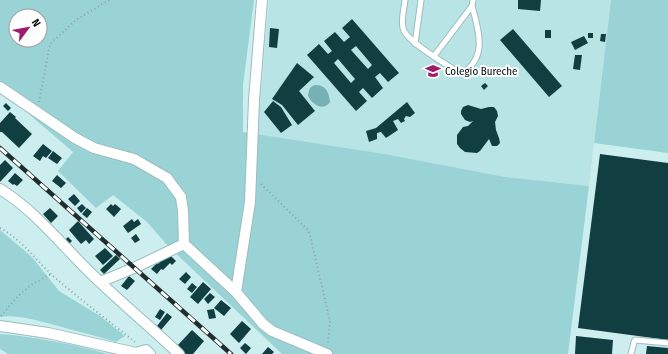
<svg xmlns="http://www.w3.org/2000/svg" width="668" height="354" viewBox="0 0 668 354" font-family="'Fira Sans Condensed',sans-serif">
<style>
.built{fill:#b9e4e6}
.green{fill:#9ad3d5;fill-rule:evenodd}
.water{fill:#77b1b3}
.building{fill:#113e40;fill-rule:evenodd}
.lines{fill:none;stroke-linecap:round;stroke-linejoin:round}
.lane-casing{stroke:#9cbcbd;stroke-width:7}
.street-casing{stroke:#9cbcbd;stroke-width:12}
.path{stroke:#8ba4a5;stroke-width:2;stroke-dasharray:1 3;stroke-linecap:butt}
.lane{stroke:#fff;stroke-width:5}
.street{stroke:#fff;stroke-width:10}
.rail-casing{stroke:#202e2f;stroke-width:4.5}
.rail{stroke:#fff;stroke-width:3;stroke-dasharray:9;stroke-linecap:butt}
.labels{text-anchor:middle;stroke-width:4;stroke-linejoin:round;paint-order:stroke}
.poi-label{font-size:11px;fill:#040e0f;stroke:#fff;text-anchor:start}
</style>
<rect width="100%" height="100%" fill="#cdeeef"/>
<path class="built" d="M269 0H611L589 186 505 177 257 135Z"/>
<path class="green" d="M0 0H254L243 85V132L384 154 505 177 589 186 568 354H282L168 246 147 222 113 195 96 208 58 171 73 152 9 97 0 88ZM16 16H40V40H16Z
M611 0H668V153L594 143Z
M0 230 32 257 59 291 100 316 125 336 116 342C104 338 92 335 80 332 59 327 20 313 0 317Z
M0 334C37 337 72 344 108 354H8L0 349Z"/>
<path class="water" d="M315 85C326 85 329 92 330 102 323 112 312 104 308 96 309 90 309 87 315 85Z"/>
<path class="building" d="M518 0H541L540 11 518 9Z
M352 19 399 73 388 82 380 73 375 77 383 88 372 98 363 88 359 92 367 101 356 111 307 55 319 44 328 54 332 51 324 41 335 32 344 42 350 37 342 28ZM356 46 372 65 368 69 351 50ZM338 59 355 79 351 83 334 63Z
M270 28 279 29 277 48 269 47Z
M513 29 562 86 549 97 500 40Z
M545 30H551V38H545Z
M588 33H593V38H588Z
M601 34H606L605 42 600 41Z
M584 36 588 43 575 50 571 42Z
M575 55H582L580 70 573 69Z
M297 63 314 77 299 91 315 111 298 125 282 105 272 99Z
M485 83 488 86 484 90 481 86Z
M273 101 281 107 292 125 281 133 264 112Z
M407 102 415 113 410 117 406 116 404 119 405 121 401 123 398 119 393 121 398 130 386 138 381 132 377 133V139L369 142 366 131 376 128Z
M6 103 11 108 8 111 3 106Z
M468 105 481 109 489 107H494L497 111 498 116 495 122 496 130 499 138 500 143 497 146H492L489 139 480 151 477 153 465 152 460 148 457 144V135L463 127 468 126 473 121 470 122 465 120 461 114V111L463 107Z
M10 112 16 117 15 118 32 134 19 148 2 132H0V123Z
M43 144 52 151 46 158 43 156 40 161 33 156Z
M53 151 62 158 57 164 48 158Z
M600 154 668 163V340L578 328Z
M5 160 13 168 0 182V165Z
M15 173 23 180 17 186 14 184 13 185 8 181Z
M57 175 66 183 61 188 52 181Z
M74 194 80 201 75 206 68 199Z
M82 204 86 208 81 213 77 208Z
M111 204 113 206 115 204 121 209 114 217 106 209Z
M50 208 58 216 51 223 43 214Z
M87 208 92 212 87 218 82 214Z
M132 219 134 222 138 219 141 224 128 233 123 226Z
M78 221 94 239 89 244 86 240 81 244 69 230Z
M136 234 140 240 135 243 131 238Z
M68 237 72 241 68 245 64 241Z
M105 248 113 256 103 265 95 256Z
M168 253 176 261 172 265 170 263 163 270 161 269 157 274 151 269 157 263 158 264Z
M116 255 120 259 104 274 100 270Z
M186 272 191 277 185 284 179 279Z
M129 276 135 281 127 290 121 286Z
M203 282 211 289 198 304 190 297Z
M192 283 197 287 192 293 187 289Z
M210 293 215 297 208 304 204 299Z
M221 300 231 308 224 316 214 308Z
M160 309 165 312 160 320 155 317Z
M214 309 216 318 209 319 207 310Z
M167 313 172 317 161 330 157 326Z
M242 321 251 329 239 343 230 334Z
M192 330 204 341 193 354H186L177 346Z
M576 336 613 340 612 354H575Z
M245 343 251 348 246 354 240 348Z
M647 346 668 348V354H646Z
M268 347 274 352 272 354H262Z"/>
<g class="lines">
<g class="lane-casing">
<path id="lane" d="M405 0C404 9 401 20 403 28 405 41 449 66 461 74 488 58 479 31 472 6
M415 44 421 0
M434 56 472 6 473 0
M631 354 634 342 635 340 668 343"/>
</g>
<g class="street-casing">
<path id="street" d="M0 87 75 138 94 148 134 159 167 178 181 197 183 211 184 244 236 292 263 324 272 331 327 354
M0 189C40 214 66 251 100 282 126 307 153 329 179 354
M100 282 134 268 184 244
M236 292 250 202 254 100 262 0
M0 326 48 333 136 353 146 350 150 354"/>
</g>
<path class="path" d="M39 102 50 44 76 20 109 0
M261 184 309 231 330 321 328 345
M0 228C21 239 35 259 52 275 79 299 108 320 136 343
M1 316 18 296 31 285 51 274"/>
<use href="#lane" class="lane"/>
<use href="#street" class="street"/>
<g class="rail-casing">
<path id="rail" d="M0 148 231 354"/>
</g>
<use href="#rail" class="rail"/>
</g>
<defs>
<g id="school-bare" transform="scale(1.2)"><path d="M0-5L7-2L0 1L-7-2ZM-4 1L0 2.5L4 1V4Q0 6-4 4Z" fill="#9f1b6c" stroke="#fff" stroke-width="2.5" paint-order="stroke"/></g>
</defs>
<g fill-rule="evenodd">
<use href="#school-bare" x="433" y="71"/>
</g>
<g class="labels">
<g class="poi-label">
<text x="445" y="75">Colegio Bureche</text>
</g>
</g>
<g transform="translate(28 28) rotate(58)"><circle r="19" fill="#ffffff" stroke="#9b9f9f"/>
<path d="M0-3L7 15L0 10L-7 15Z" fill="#9f1b6c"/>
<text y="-6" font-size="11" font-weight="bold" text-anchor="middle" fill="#040e0f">N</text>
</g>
</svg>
